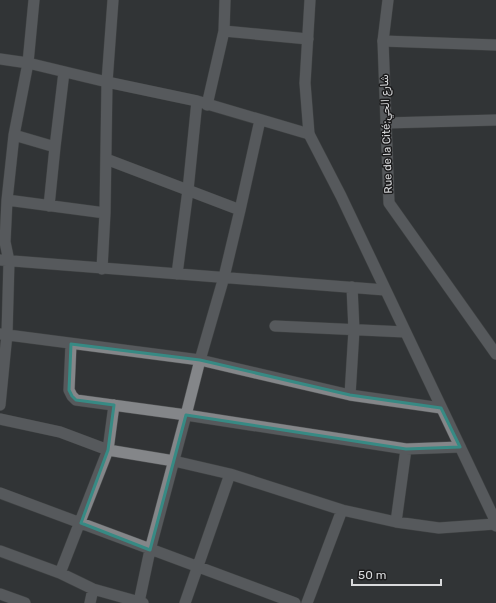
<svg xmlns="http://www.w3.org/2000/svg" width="496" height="603" viewBox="0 0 496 603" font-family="Rubik,Cairo,sans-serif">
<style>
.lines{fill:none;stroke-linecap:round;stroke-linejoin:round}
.minor-casing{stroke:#4f5152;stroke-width:12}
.tertiary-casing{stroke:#4f5152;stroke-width:12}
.minor{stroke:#848689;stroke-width:11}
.tertiary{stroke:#848689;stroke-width:11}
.marked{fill:none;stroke:#378a84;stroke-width:3;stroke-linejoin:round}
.labels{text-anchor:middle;stroke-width:3;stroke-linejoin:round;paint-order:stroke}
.street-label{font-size:11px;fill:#d9dadc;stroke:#1b1b1c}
</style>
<rect width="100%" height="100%" fill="#323436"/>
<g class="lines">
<g class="minor-casing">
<path id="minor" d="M224 31 225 0
M383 41 496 45
M0 59 28 63 107 82 197 101 309 134
M207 105 224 31 308 39
M386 123 496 120
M14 135 55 147
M106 159 240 210 224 277 200 360 186 415 150 550 139 602
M7 200 105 213
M49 206 55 147 64 72
M240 210 260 120
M0 260 385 290
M102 269 105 213 107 82 113 0
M177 274 188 190 197 101
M275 326 405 332
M0 334 200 360 350 395 441 408
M71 344 69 390 72 396 76 400 186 415 406 449 460 447
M350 395 354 330 352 287
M0 405 7 334 9 261 5 242 7 200 14 135 28 63 34 0
M0 419 60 432 108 450 174 461 230 474 342 510 396 522 439 528 495 524
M0 493 295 603
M396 522 406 449
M0 551 60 573 93 589 143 603
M60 573 108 450 114 405
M0 594 25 603
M90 603 93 589
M185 603 230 474
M307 603 342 510"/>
</g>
<g class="tertiary-casing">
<path id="tertiary" d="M310 0 305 83 309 134 341 196 493 516 496 526
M388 0 383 41 389 203 496 354"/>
</g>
<use href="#minor" class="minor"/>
<use href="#tertiary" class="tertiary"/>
</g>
<path d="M0 0H496V603H0ZM71 344 200 360 350 395 441 408 460 447 406 449 186 415 150 550 81 523 108 450 114 405 76 400 72 396 69 390Z" fill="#323436" fill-opacity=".55" fill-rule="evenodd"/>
<path class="marked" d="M71 344 200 360 350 395 441 408 460 447 406 449 186 415 150 550 81 523 108 450 114 405 76 400 72 396 69 390Z"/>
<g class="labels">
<g class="street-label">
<text transform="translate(386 134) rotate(-92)" y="4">Rue de la Cité;شارع الحي</text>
</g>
</g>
<path d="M352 579v6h89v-6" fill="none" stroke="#d9dadc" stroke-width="2"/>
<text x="358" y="579" font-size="12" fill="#d9dadc" stroke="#1b1b1c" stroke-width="3" paint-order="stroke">50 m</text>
</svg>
